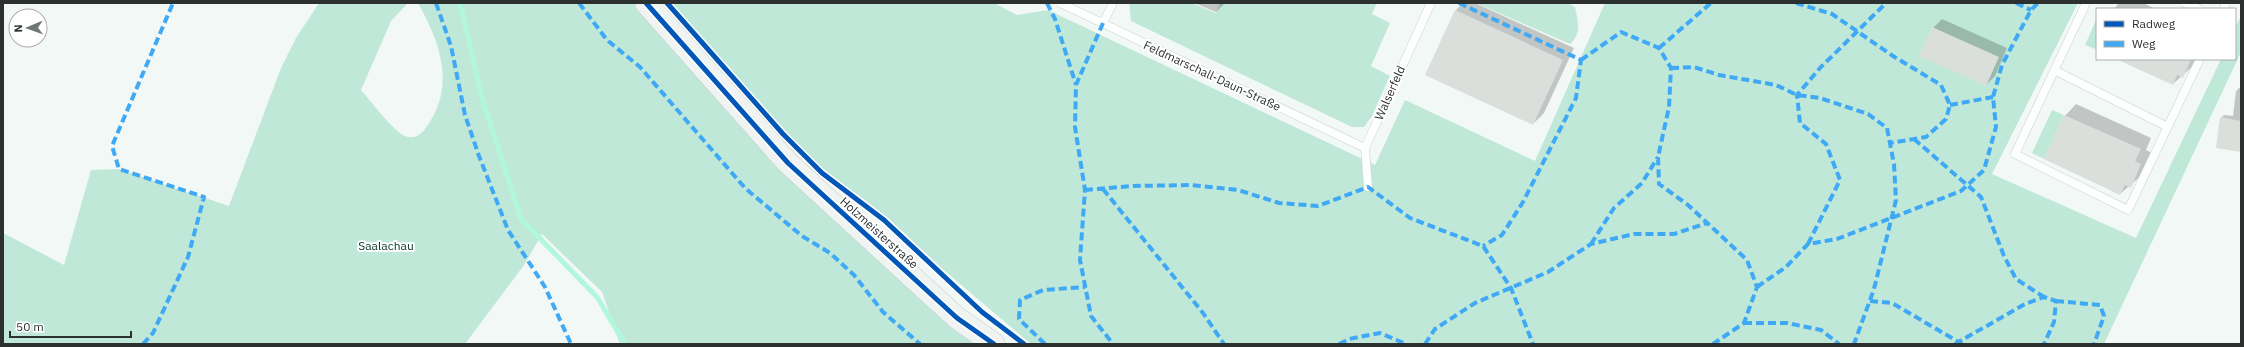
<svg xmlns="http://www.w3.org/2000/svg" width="2244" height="347" viewBox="0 0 2244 347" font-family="'IBM Plex Sans',sans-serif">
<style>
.green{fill:#bfe8d8}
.shadow{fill:#0003}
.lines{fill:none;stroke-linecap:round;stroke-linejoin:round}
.stream{stroke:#b1f7de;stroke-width:5}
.building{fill:#dadfdc}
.lane-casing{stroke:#ccd0ce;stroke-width:9}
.secondary-casing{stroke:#ccd0ce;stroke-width:23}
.lane{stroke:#fdfefe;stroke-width:8}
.secondary{stroke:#eff4f2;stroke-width:22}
.quiet{stroke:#3fa9f5;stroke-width:4;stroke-dasharray:8 4;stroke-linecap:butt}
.cycleway-casing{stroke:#fff;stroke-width:8}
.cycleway{stroke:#0057b8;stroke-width:5}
.labels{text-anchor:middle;stroke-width:4;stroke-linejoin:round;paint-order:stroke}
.street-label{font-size:12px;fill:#2c312f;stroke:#fff}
.park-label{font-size:12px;fill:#063427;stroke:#fff}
</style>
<rect width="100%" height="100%" fill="#f2f8f5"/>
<path class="green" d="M319 3H408L391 21 361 90C369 99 395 133 405 136 415 140 422 134 427 126 456 86 440 42 418 3H640L774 165 951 325 978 344H620L602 292 542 234 524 265 465 344H3V233L64 265 91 170 119 169 229 206 281 68 296 38Z
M672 3H994L1017 15 1048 10 1375 165 1405 100 1535 161 1605 3H2078L1992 174 2136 238 2221 59H2235V28L2241 16V52L2104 344H1031L946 272 887 217 823 169 785 132Z
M1129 3H1191L1216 13 1220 3H1377L1372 14 1390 23 1371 66 1390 76 1372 116 1364 127H1352L1131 21Z
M1476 3H1567L1575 7C1578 22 1582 33 1570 44Z
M2097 18V46L2095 49 2085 45Z
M2052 110 2064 115 2044 159 2032 153Z"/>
<path class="shadow" d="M1194 3H1225L1216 12Z
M1463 3H1475L1574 48 1544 113 1533 124 1456 10Z
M2119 3H2143L2156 9H2114Z
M1942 19 2007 48 1995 76 1986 85 1933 28Z
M2118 59H2197L2194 65 2173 84Z
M2239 88H2241V151L2221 118 2224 115 2233 116 2236 91Z
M2076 104 2151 138 2146 150 2152 153 2142 175 2120 194 2065 116Z"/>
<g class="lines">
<path class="stream" d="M460 3 482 98 521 219 597 297 625 344"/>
</g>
<path class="building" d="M1455 10 1563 60 1533 125 1425 75Z
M1932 27 1999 57 1986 86 1919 56Z
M2116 59H2191L2183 78 2177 75 2173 85Z
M2064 115 2141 149 2135 161 2141 164 2131 188 2125 185 2120 195 2044 159Z
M2220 117 2241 121V152L2216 148Z"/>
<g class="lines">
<g class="lane-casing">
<path id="lane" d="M1060 3 1365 148
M2086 3 2015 154 2128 210 2200 59
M2185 3 2199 9
M2223 9 2226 3
M1103 23 1113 3
M2054 70 2168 127
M1368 187 1365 148 1431 3"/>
</g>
<g class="secondary-casing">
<path id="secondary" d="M646 3 788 163 957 318 994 344"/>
</g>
<use href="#lane" class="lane"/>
<use href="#secondary" class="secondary"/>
<path class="quiet" d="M436 3 451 46 465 115 479 156 508 230 545 287 571 344
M579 3 607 40 640 67 745 188 802 236 830 253 854 275 883 312 920 344
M1047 3 1055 19 1076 85
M1459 3 1581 60 1576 98 1523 202 1502 235 1483 246
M1796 3 1832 14 1893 56 1941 85 1950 105 1946 119 1926 137 1890 143
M2016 3 2031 10
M1103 23 1076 85 1075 127 1085 190 1080 260 1091 316 1113 344
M1659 48 1711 3
M1581 60 1621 32 1659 48 1671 68 1669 107 1658 157 1659 184 1688 205 1747 260 1757 287 1744 323 1713 344
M1671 68 1694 67 1719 75 1776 85 1797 95 1820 98 1868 114 1887 128 1894 164 1896 200 1874 289 1854 344
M1950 105 1993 97
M1914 139 1981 197 2004 256 2016 279 2044 297
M1103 189 1203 313 1224 344
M1085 190 1133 186 1191 185 1238 190 1279 203 1318 206 1368 187 1410 218 1483 246 1511 288 1533 344
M1591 244 1614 208 1642 183 1658 157
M1808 244 1840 180 1826 144 1800 123 1797 95 1820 68 1886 3
M1757 287 1786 267 1808 244 1837 239 1961 191 1984 170 1996 127 1993 97 2002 65 2031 10 2038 3
M1870 301 1892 303 1962 344
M2056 301 2100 305 2104 316 2094 344
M1744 323H1787L1821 330 1839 344
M143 344 153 333 188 257 204 197 119 169 112 146 173 3
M1045 344 1019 319 1020 300 1043 290 1085 287
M1339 344 1349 339 1380 333 1406 344
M1425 344 1435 329 1475 303 1548 272 1591 244 1634 234H1674L1707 223
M1955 344 2025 304 2044 297 2056 301 2054 322 2044 344"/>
<g class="cycleway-casing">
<path id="cycleway" d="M646 3 788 163 957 318 994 344
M667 3 783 134 822 173 884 220 982 312 1024 344"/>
</g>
<use href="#cycleway" class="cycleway"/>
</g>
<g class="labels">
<g class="street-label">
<text transform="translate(1212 76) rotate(25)" y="4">Feldmarschall-Daun-Straße</text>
<text transform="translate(1390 93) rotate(-66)" y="4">Walserfeld</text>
<text transform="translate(879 233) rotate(42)" y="4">Holzmeisterstraße</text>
</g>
<g class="park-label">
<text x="386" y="250">Saalachau</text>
</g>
</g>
<rect width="2244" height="347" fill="none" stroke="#2c312f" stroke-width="8"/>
<rect x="2096" y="8" width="140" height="52" fill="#ffffff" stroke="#abadac"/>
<rect x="2104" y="21" width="20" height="6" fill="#0057b8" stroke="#abadac"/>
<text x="2132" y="28" font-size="12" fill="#2c312f">Radweg</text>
<rect x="2104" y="41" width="20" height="6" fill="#3fa9f5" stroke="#abadac"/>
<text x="2132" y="48" font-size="12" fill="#2c312f">Weg</text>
<g transform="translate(28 28) rotate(268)"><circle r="19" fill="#ffffff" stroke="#abadac"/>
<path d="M0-3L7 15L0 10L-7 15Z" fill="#717774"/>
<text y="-6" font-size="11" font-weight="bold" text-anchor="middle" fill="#2c312f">N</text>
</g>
<path d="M10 331v6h121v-6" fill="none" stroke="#2c312f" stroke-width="2"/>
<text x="16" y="331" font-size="12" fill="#2c312f" stroke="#ffffff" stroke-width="3" paint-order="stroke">50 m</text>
</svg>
